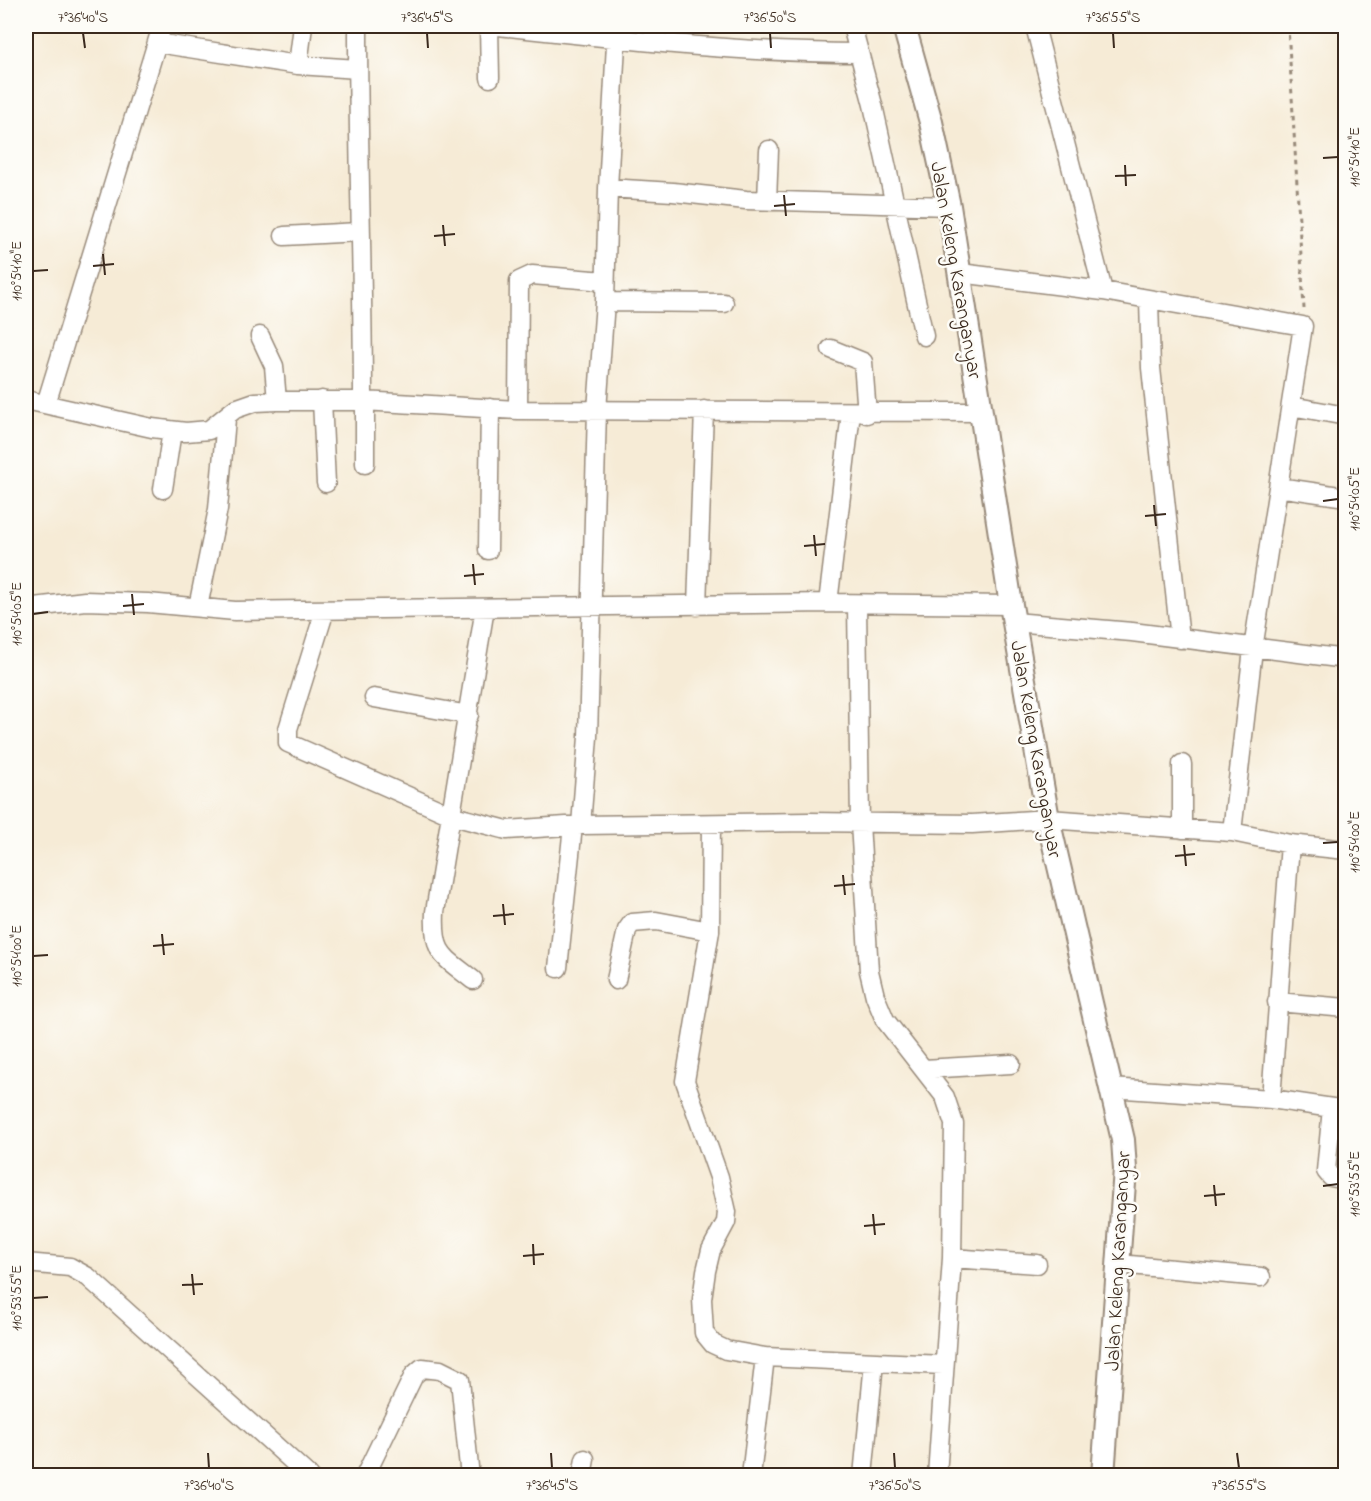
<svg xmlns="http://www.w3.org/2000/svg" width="1371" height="1501" viewBox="0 0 1371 1501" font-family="'Indie Flower',sans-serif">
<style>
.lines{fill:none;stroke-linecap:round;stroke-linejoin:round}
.minor-casing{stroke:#988a7a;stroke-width:21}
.major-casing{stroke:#988a7a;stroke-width:26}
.path{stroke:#988a7a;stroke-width:3;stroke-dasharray:4.5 4.5;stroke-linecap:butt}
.minor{stroke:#fff;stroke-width:18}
.major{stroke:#fff;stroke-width:22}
.ticks{fill:none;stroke:#3b2a1e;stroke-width:2}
.labels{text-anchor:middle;stroke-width:5;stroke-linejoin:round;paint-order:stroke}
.street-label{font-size:21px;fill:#3b2a1e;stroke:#fdfcf7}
.neatline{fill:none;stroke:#3b2a1e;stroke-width:2}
.ticks-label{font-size:15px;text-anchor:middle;fill:#3b2a1e}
</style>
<rect width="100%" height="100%" fill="#fdfcf7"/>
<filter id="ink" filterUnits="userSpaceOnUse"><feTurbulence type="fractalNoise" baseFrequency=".0167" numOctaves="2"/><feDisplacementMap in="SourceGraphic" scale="12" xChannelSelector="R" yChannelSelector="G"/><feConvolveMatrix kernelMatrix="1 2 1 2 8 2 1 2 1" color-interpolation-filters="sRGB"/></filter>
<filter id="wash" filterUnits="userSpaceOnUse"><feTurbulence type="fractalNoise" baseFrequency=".008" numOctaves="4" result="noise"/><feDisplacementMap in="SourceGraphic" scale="24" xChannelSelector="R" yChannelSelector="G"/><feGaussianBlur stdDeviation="1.35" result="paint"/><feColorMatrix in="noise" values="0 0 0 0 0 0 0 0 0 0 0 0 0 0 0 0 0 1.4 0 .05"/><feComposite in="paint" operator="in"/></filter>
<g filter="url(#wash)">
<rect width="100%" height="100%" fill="#f6ebd6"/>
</g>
<g filter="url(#ink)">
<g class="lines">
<g class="minor-casing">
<path id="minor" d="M358 26C358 151 363 276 363 401
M489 26 490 78
M499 26C619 39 738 53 859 53
M852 26 873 105 924 336
M1035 26 1103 291
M157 43 298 65 358 69
M298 65 303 26
M608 188 673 192 746 200 949 206
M767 201 769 150
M284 236 359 232
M960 273 1103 291 1303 326 1253 649 1232 832
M1149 301 1151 368 1180 639
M605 302 724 303
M260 336 274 366 277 401
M831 349 863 362 867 414
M26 400 152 428 186 432 209 430 235 409 255 402 277 401H363L518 410 981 412
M322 400 326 483
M365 401V464
M46 404 162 26
M1291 406 1346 416
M518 410 519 281 532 275 605 281
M1278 487 1346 497
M163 489 172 431
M488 550 490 408
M828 603 851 413
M857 605 860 823 869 971 875 996 885 1020 945 1097 954 1124 952 1258 937 1476
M697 606 704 410
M198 607 218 509 226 419
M26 608 85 601 148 603 235 611 828 603 1011 605
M325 610 288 729V743L453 816 507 830 581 825 809 822 972 824 1048 819 1232 832 1290 844 1346 850
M1014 622 1132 632 1346 659
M374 698 469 715
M711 824 710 931 685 1081 719 1177 727 1212 726 1222 711 1250 706 1271 702 1299 704 1333 713 1344 726 1350 765 1357 943 1365
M581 825 588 737 597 410 605 302 608 188 617 26
M1182 829V764
M558 968 573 826
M473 980C442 955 433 955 435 912L485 608
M616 980 627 930 632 923 656 921 710 931
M1277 1002 1346 1008
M924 1069 1011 1064
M1111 1088 1271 1099 1346 1110
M1271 1099 1290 844
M1332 1108 1326 1171 1331 1177 1346 1180
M952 1258 1037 1264
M26 1263 70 1267 88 1277 309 1476
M1119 1264 1261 1277
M365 1476 414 1375 422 1368 440 1370 460 1380 469 1467
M582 1476 585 1459
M751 1476 765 1357
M863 1476 874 1362"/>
</g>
<g class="major-casing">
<path id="major" d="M904 26 931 122 949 206 1011 605 1048 819 1123 1140 1125 1169 1103 1476"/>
</g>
<path class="path" d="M1288 26 1304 309"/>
<use href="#minor" class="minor"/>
<use href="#major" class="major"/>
</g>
</g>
<path class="ticks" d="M83 33 85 48M427 33 428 48M770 33 771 48M1113 33 1114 48M1323 158 1338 157M1125 165 1126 186M1115 176 1136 175M784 195 786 216M774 206 795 204M443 225 445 246M434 236 455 234M103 254 105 275M93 266 114 264M33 271 48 270M1323 501 1338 499M1154 505 1156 526M1145 516 1166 514M814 535 816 556M804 546 825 544M473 564 475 585M464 576 484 574M132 594 134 615M123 606 144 604M33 614 48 612M1323 843 1338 842M1184 845 1186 866M1175 856 1195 854M843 875 845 895M834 886 855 884M503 904 505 925M493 916 514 914M162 934 164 955M153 946 174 944M33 956 48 955M1214 1185 1216 1206M1323 1186 1338 1184M1204 1196 1225 1194M873 1214 875 1235M864 1226 885 1224M533 1244 534 1265M523 1256 544 1254M192 1274 194 1295M182 1285 203 1284M33 1298 48 1297M208 1453 209 1468M551 1453 552 1468M894 1453 895 1468M1237 1453 1239 1468"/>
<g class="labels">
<g class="street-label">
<text transform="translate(957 270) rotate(80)" y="7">Jalan Keleng Karanganyar</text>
<text transform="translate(1037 749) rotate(80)" y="7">Jalan Keleng Karanganyar</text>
<text transform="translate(1117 1261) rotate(-87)" y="7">Jalan Keleng Karanganyar</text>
</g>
</g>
<rect width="1371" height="1501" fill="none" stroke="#fdfcf7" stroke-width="66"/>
<rect x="33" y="33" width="1305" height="1435" class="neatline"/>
<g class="ticks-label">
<text x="83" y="22">7°36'40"S</text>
<text x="427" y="22">7°36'45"S</text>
<text x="770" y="22">7°36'50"S</text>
<text x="1113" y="22">7°36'55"S</text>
<text transform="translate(1354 157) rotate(-90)" y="5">110°54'10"E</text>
<text transform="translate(16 271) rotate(-90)" y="5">110°54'10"E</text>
<text transform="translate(1354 499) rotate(-90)" y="5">110°54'05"E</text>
<text transform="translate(16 614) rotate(-90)" y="5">110°54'05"E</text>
<text transform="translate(1354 842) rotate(-90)" y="5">110°54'00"E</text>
<text transform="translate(16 956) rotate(-90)" y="5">110°54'00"E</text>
<text transform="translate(1354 1184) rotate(-90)" y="5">110°53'55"E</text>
<text transform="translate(16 1298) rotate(-90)" y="5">110°53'55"E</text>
<text x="209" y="1490">7°36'40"S</text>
<text x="552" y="1490">7°36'45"S</text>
<text x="895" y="1490">7°36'50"S</text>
<text x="1239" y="1490">7°36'55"S</text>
</g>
</svg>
